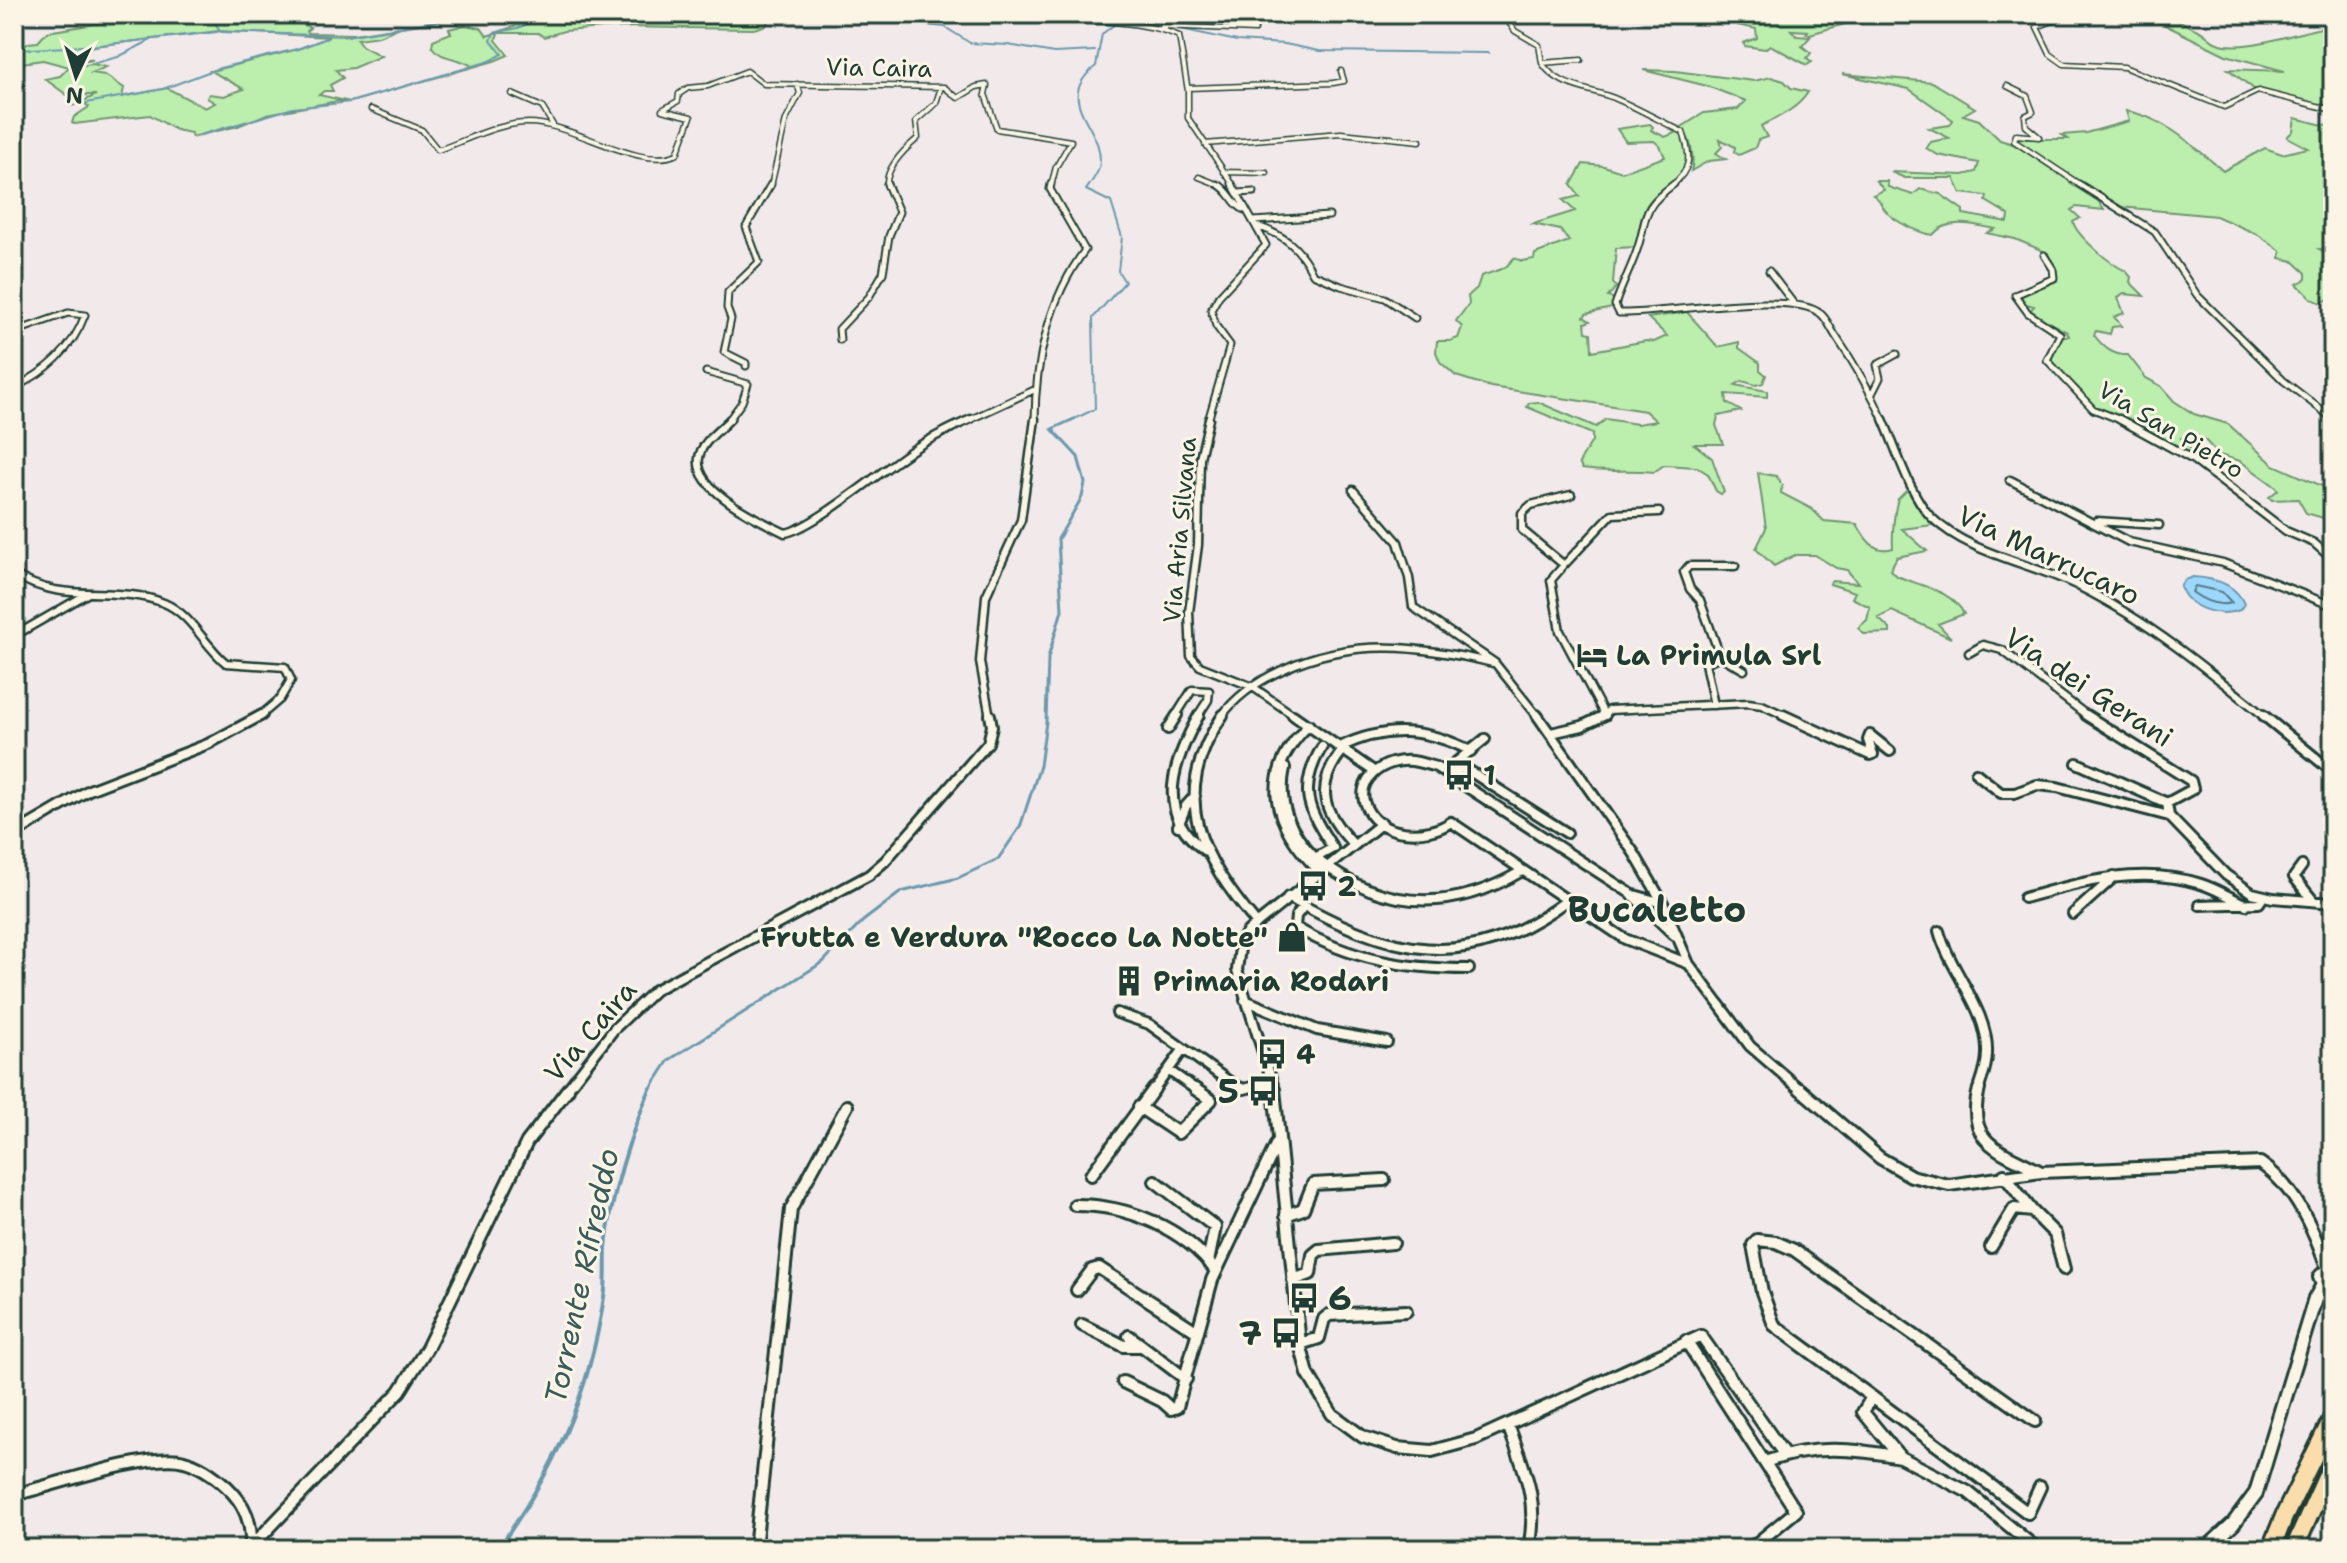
<svg xmlns="http://www.w3.org/2000/svg" width="2347" height="1563" viewBox="0 0 2347 1563" font-family="'Shantell Sans',sans-serif">
<style>
.green{fill:#bceead;stroke:#6e9670;stroke-width:2;fill-rule:evenodd}
.water{fill:#9ed7fe;stroke:#6b99ad;stroke-width:2}
.lines{fill:none;stroke-linecap:round;stroke-linejoin:round}
.shore{stroke:#527b85;stroke-width:2}
.stream-far2{stroke:#6b99ad;stroke-width:2}
.stream-far1{stroke:#6b99ad;stroke-width:3}
.stream{stroke:#6b99ad;stroke-width:4}
.minor-far4-casing{stroke:#1f3d34;stroke-width:7}
.minor-far3-casing{stroke:#1f3d34;stroke-width:9}
.minor-far2-casing{stroke:#1f3d34;stroke-width:11}
.minor-far1-casing{stroke:#1f3d34;stroke-width:14}
.minor-casing{stroke:#1f3d34;stroke-width:16}
.tertiary-casing{stroke:#1f3d34;stroke-width:18}
.motorway-casing{stroke:#1f3d34;stroke-width:6}
.minor-far4{stroke:#fcf5e5;stroke-width:4}
.minor-far3{stroke:#fcf5e5;stroke-width:5}
.minor-far2{stroke:#fcf5e5;stroke-width:6}
.minor-far1{stroke:#fcf5e5;stroke-width:8}
.minor{stroke:#fcf5e5;stroke-width:10}
.tertiary{stroke:#fcf5e5;stroke-width:12}
.motorway{fill:#fbddab;fill-rule:evenodd}
.labels{text-anchor:middle;stroke-width:6;stroke-linejoin:round;paint-order:stroke}
.far-street-label{font-size:24px;fill:#1f3d34;stroke:#fcf5e5}
.street-label{font-size:28px;fill:#1f3d34;stroke:#fcf5e5}
.poi-label{font-size:28px;font-weight:bold;fill:#1f3d34;stroke:#fcf5e5;text-anchor:start}
.water-label{font-size:30px;font-style:italic;fill:#385c5c;stroke:#fcf5e5}
.near-poi-label{font-size:34px;font-weight:bold;fill:#1f3d34;stroke:#fcf5e5;text-anchor:end}
.district-label{font-size:36px;font-weight:bold;fill:#1f3d34;stroke:#fcf5e5}
</style>
<rect width="100%" height="100%" fill="#f2eaea"/>
<filter id="ink" filterUnits="userSpaceOnUse"><feTurbulence type="fractalNoise" baseFrequency=".0125" numOctaves="2"/><feDisplacementMap in="SourceGraphic" scale="16" xChannelSelector="R" yChannelSelector="G"/><feConvolveMatrix kernelMatrix="1 2 1 2 8 2 1 2 1" color-interpolation-filters="sRGB"/></filter>
<g filter="url(#ink)">
<path class="green" d="M89 14H278L272 18 303 15 306 17 297 21 310 28 306 31 308 33 354 34 484 14 400 27 379 36 357 39 362 46 381 56 353 68 336 70 343 78 330 85 333 91H324L319 95 350 102 473 67C460 56 442 61 432 47L433 40 451 33 449 29 465 25 481 28 487 36 548 14H767L765 16 768 21 766 26 753 29 616 27 564 31 544 37 538 33H498L496 40 508 55 494 61 350 102 338 101 267 114 238 126 192 137 191 133 176 130 150 115 74 124 72 123 74 117 89 107 84 103 75 105 96 95H67L45 79 60 76 69 67 43 60 14 64V60L18 59 14 57V50L22 49 28 43 38 42 47 32 107 22 76 18ZM219 31 329 37 298 49 211 71 244 89 224 96 209 94 207 98 215 103 205 108 167 88 122 97 124 88 105 75 92 73 106 67 93 64 79 66 81 62 93 60 76 58 81 51 94 46Z
M1700 14H1748L1753 22 1761 25 1767 23 1766 16 1771 14H1814L1823 18 1828 14H1896L1873 21 1866 18 1810 34H1806L1808 31 1791 30 1797 36 1810 37 1802 46 1811 53 1807 58 1812 62 1807 65 1770 45 1765 49 1745 46 1743 43 1757 38 1756 29 1715 20 1713 17Z
M2132 14H2179L2173 16C2182 23 2189 26 2200 31 2206 34 2209 39 2215 42 2243 55 2302 29 2333 26V109L2254 89 2228 69 2284 71 2226 55 2165 25Z
M1643 70 1675 71 1754 81 1771 77 1784 81 1791 88 1808 92C1799 108 1777 118 1761 126L1767 137 1758 140 1755 148 1739 155 1734 152 1735 147 1720 139 1722 147 1716 153 1726 159 1709 161 1691 171C1695 158 1691 135 1680 128L1704 113 1738 109 1746 101 1707 86Z
M1842 74 1932 82 1975 108 1963 115 1979 120 2000 140 2013 144 2064 173 2071 184 2098 201 2104 210 2076 207 2071 210 2080 218 2073 222C2077 236 2110 264 2126 271L2131 277 2130 282 2144 296 2124 294 2118 298 2124 313 2114 317 2122 326 2112 327 2110 334 2096 331 2094 335C2103 347 2113 356 2128 355L2146 378 2161 386 2174 401 2194 414 2228 424 2274 465 2327 488 2333 495V521L2306 513 2298 499 2272 500 2269 497 2278 490 2276 487 2240 461 2219 455 2204 439 2190 434 2181 438 2203 462 2139 426 2094 407 2050 360 2062 336H2069L2067 332 2033 314 2030 311 2034 306 2026 304 2020 295 2056 281 2048 253 2015 239 1987 233 1995 229C1976 225 1947 217 1933 235 1920 233 1894 222 1885 210 1880 203 1881 200 1873 195L1884 190 1876 181H1887L1888 187 1913 195 1920 189 1940 194 1963 210V214L2008 222 2009 215 1986 201 1987 196 1961 193 1954 178H1905L1891 172 1963 175 1976 172 1979 163 1938 155 1926 148 1931 142 1949 138 1929 128 1950 125 1953 120 1909 89Z
M2126 111C2163 116 2196 148 2223 171L2265 148 2282 154 2308 148 2287 137 2293 131 2295 118 2323 125 2333 124V248L2319 249 2333 256V297L2321 303 2312 299 2297 284 2306 279V273L2293 261 2280 258 2281 251 2257 234 2216 216 2120 207 2018 143 2017 139H2068L2062 135 2086 133 2129 121Z
M1650 124 1653 127 1651 130 1665 137 1675 133 1664 124 1682 132C1703 188 1661 176 1645 209 1639 220 1639 235 1636 247L1616 248 1613 283 1616 287 1608 297 1615 299 1612 308 1586 314 1584 317 1590 321 1585 323 1586 332 1591 333 1592 351 1646 341 1654 342 1667 336 1648 318 1687 312 1718 347 1739 342V348L1760 363V370L1766 375 1763 383 1756 385 1742 381 1735 385 1767 391V397L1726 394 1727 403 1741 411 1718 416 1716 425 1723 444H1694L1712 458 1724 492 1721 494 1716 491 1708 474 1697 467 1664 465 1654 472C1629 469 1607 473 1582 469L1579 463 1592 441V434L1527 407 1529 403 1538 402 1596 427 1606 419 1637 424 1656 421 1645 411 1491 387 1456 376 1440 362 1436 352 1437 341H1450L1458 338 1462 327 1456 321 1469 304 1468 296 1477 288 1481 276 1505 268 1514 258 1522 261 1534 259 1535 254 1569 241 1560 230 1533 224 1575 211 1563 200 1579 196 1571 185 1583 164 1604 166 1622 172 1665 157 1660 146 1654 141 1626 142 1617 129Z
M1758 473 1776 476 1782 485 1781 493 1812 509 1824 521 1857 524C1865 539 1874 554 1893 548 1892 535 1894 511 1898 499L1906 491 1911 492 1933 525 1902 529 1927 551 1897 557 1890 570 1897 576C1920 586 1952 590 1964 614L1938 624 1951 638 1892 611 1878 618 1890 629V633L1864 634 1858 628 1867 620 1870 607 1852 598 1855 592 1830 584 1831 581 1858 583 1847 570 1836 568 1815 555H1795L1774 566 1756 549 1766 528Z"/>
<path class="water" d="M2193 577C2213 578 2236 584 2244 604L2240 610C2219 618 2188 609 2180 586L2184 580Z"/>
<g class="lines">
<path class="shore" d="M2195 586 2222 592 2232 603C2217 607 2204 601 2192 592Z"/>
<path class="stream-far2" d="M209 14 221 32 347 36 480 14
M499 14H527
M867 14 895 22 945 27 970 43 1008 45 1054 53 1095 51
M1089 14 1141 24
M1176 28 1237 41 1285 44 1319 51 1489 53
M14 50 101 45 217 32
M95 63 118 57 153 39
M70 106 163 89 216 69 297 49 327 38
M200 135 293 108 351 102 490 61 502 54 491 40 494 33 518 28 550 14
M1070 421 1095 409 1093 318 1125 282 1118 271 1122 237 1111 202 1086 190C1090 184 1097 175 1099 168 1108 127 1049 103 1096 66L1102 34 1128 14"/>
<path class="stream-far1" d="M649 1091 669 1060 823 962 863 921 901 892 958 878 998 859 1020 827 1040 766 1046 722 1048 658 1062 610 1058 539 1082 497 1085 483 1078 457 1052 429 1074 419"/>
<path class="stream" d="M498 1549C555 1468 589 1397 604 1297 607 1281 605 1265 606 1248 610 1198 630 1135 650 1089"/>
<g class="minor-far4-casing">
<path id="minor-far4" d="M945 14C1016 28 1117 9 1179 36L1188 91V118L1234 186
M1503 14 1515 31 1539 45 1542 63
M2060 14 2055 20 2037 27 2050 54 2064 64 2124 67 2224 107 2258 91 2333 110
M1162 26 1255 30
M1581 60 1542 63C1558 88 1589 88 1614 98 1638 108 1660 121 1683 132 1691 156 1692 170 1671 186
M2007 86 2027 96 2033 112 2025 116 2026 126 2039 137 2016 135 2014 141 2082 186
M1188 88 1333 83 1344 81 1341 71
M512 94 542 107 553 125
M371 109 422 130 438 150C465 141 498 123 527 123 572 122 640 172 677 154L691 117 662 110 678 101 679 94 688 88 708 86 747 71 764 84 944 87 958 98 976 87 987 85 985 94 997 129 1071 141 1056 167 1051 186
M1205 144 1341 133 1420 141
M1224 172 1267 173
M1199 177 1222 186
M771 186 786 120 800 93 797 84
M887 186C885 168 905 149 918 138L916 121 936 103 941 87"/>
</g>
<g class="minor-far3-casing">
<path id="minor-far3" d="M1217 184C1231 190 1232 206 1247 211
M1674 184C1638 211 1649 217 1636 253 1630 270 1621 287 1615 305L1619 313C1663 315 1791 289 1821 314 1827 319 1831 329 1835 335 1854 363 1870 390 1884 421
M2079 184 2155 232 2197 295 2284 381 2333 419
M1238 193 1254 192
M1253 221 1329 216
M1256 226C1284 234 1300 248 1313 274L1341 286 1385 298 1415 318
M2044 255 2053 269 2054 278 2015 295 2028 313 2060 334 2047 360 2093 409 2123 421
M1769 271 1794 304
M14 332 68 313 85 315C72 350 47 371 14 388
M840 340 839 329 869 297 883 273 889 236 899 212 887 184
M746 366V363L724 352 731 319 727 308 728 292 759 262 746 227 771 184
M706 372 748 384 742 402 728 421
M1872 394 1880 378 1877 365 1897 354
M967 421 1036 389
M1035 421C1035 361 1049 298 1085 250L1050 189 1051 184
M1208 421 1230 345 1216 326 1211 310 1219 296 1266 245 1232 184"/>
</g>
<g class="minor-far2-casing">
<path id="minor-far2" d="M730 419C720 430 701 442 699 458 694 491 761 521 785 533 812 529 884 469 911 451 930 438 951 428 971 419
M1209 419 1200 458 1198 545 1189 612 1191 656 1200 666 1253 687 1296 717
M1883 419C1896 448 1910 495 1931 517 1970 555 2033 563 2080 587 2148 621 2207 669 2265 717
M2119 419 2192 459 2286 531 2314 543 2333 560
M2010 480 2129 542 2223 563 2333 606
M1353 490 1398 542 1409 578 1413 607 1495 663 1538 717
M1571 495 1531 505 1522 513V530L1564 565 1551 580 1560 631 1605 716
M2097 521 2159 525
M1564 565 1612 514 1659 512
M14 574C63 606 114 583 164 603 191 614 204 645 226 663L285 667 291 680 280 699 259 717
M14 636 87 594
M1969 653 1983 645 2002 650 2089 717
M1720 656 1700 600 1690 589 1684 572 1689 566H1735
M1714 705 1705 663 1720 656 1744 670
M990 717 980 662 986 596 1021 520 1035 419
M1175 717 1192 690 1209 691 1208 700 1197 717
M1221 717C1236 696 1260 680 1284 669 1354 637 1421 646 1493 663
M1602 717 1609 710 1748 703 1762 705 1788 717"/>
</g>
<g class="minor-far1-casing">
<path id="minor-far1" d="M1199 715C1173 762 1154 813 1204 850
M1223 715C1167 797 1201 857 1257 924
M1293 715 1372 770
M1537 715 1634 853 1663 903 1689 964 1750 1046 1802 1091
M1783 715 1870 755 1873 754 1868 740 1870 735 1890 751
M2086 715 2191 781 2193 789 2167 803 2169 816 2226 875 2252 893 2273 898 2333 903
M2263 715 2333 772
M1309 725C1256 776 1273 826 1320 872
M1168 729 1177 715
M1551 733 1582 726 1605 715
M1322 747C1297 789 1308 810 1333 848L1315 858C1381 910 1450 914 1522 871
M1340 747C1386 725 1426 728 1471 751
M1343 750C1313 787 1323 813 1354 845
M2077 763 2167 803
M1285 768C1277 804 1290 832 1315 858
M1444 772 1485 739
M1976 773 2001 793H2015L2037 785 2057 787 2169 816
M1450 776 1460 769 1468 770 1567 833
M1178 826 1186 806 1195 796
M14 834 89 790 208 744 262 715
M2302 866 2294 877 2311 898
M1634 895 1663 903
M1288 897C1390 955 1466 975 1566 901
M2024 898C2082 882 2141 865 2201 884 2217 889 2231 898 2246 905
M2200 905 2259 903 2263 897
M1303 907 1296 916 1295 927C1350 960 1406 969 1469 969
M2073 914 2114 877
M1939 931C1950 972 1989 1010 1987 1054 1987 1067 1982 1079 1978 1091
M1674 935 1630 893 1436 767C1428 765 1420 762 1412 761 1385 758 1352 780 1367 809 1382 838 1428 838 1451 822L1625 939 1689 964
M1245 1000 1317 1030 1387 1042
M1117 1013 1149 1024 1234 1085 1244 1089 1272 1082
M1168 1070 1198 1091
M566 1091 614 1029 655 990 869 875 885 861 988 743 992 726 990 715
M1153 1091 1183 1050
M1275 1091 1237 970 1241 941 1248 931 1382 823"/>
</g>
<g class="minor-casing">
<path id="minor" d="M1274 1089 1300 1344 1308 1374 1332 1414 1363 1437 1397 1448 1432 1451 1476 1439 1701 1336 1784 1454
M1800 1089 1880 1158 1911 1176 1949 1185 2041 1172 2260 1163C2297 1188 2315 1233 2329 1274
M1979 1089C1965 1143 1999 1150 2039 1171
M1139 1107 1178 1133 1211 1100 1195 1089
M1091 1175 1154 1089
M1155 1181 1215 1227 1208 1262
M1075 1205C1128 1205 1184 1228 1216 1271
M2032 1211 2055 1234 2064 1269
M1286 1215 1303 1209 1313 1184 1384 1180
M1991 1247 2014 1209 2032 1211 2004 1175
M1293 1280 1310 1274 1313 1255 1319 1250 1393 1243
M1077 1290 1092 1270 1099 1268 1196 1331
M1082 1325 1124 1346H1141
M1129 1336 1186 1379
M1686 1341 1796 1511 1750 1549
M1300 1344 1319 1338 1324 1319 1329 1315 1406 1311
M1123 1382 1162 1401 1171 1409 1177 1407 1212 1280 1277 1143
M1872 1397 2028 1513 2040 1487
M2035 1421 1794 1250 1776 1242 1757 1240 1753 1245 1762 1292 1774 1325 1872 1397 1863 1412 1900 1457 1968 1492 2037 1549
M1508 1425C1525 1472 1539 1498 1529 1549
M1765 1462C1811 1445 1852 1448 1900 1457
M14 1495C51 1486 152 1451 184 1461 200 1465 215 1476 227 1487 245 1504 252 1522 251 1547
M252 1546 400 1391 427 1348 527 1142 568 1089
M755 1549 791 1209 847 1106"/>
</g>
<g class="tertiary-casing">
<path id="tertiary" d="M2333 1276 2324 1273 2320 1277 2323 1285 2333 1291
M2206 1549 2233 1524 2256 1493 2315 1299 2323 1285"/>
</g>
<g class="motorway-casing">
<path id="motorway" d="M2333 1408V1435L2291 1521 2280 1549H2262L2278 1510 2327 1411Z
M2333 1453V1482L2303 1549H2285L2327 1456Z"/>
</g>
<use href="#minor-far4" class="minor-far4"/>
<use href="#minor-far3" class="minor-far3"/>
<use href="#minor-far2" class="minor-far2"/>
<use href="#minor-far1" class="minor-far1"/>
<use href="#minor" class="minor"/>
<use href="#tertiary" class="tertiary"/>
<use href="#motorway" class="motorway"/>
</g>
</g>
<defs>
<g id="hotel-bare" transform="scale(2.4)"><path d="M-6-4.5h1.5V1H6V5H4.5V3h-9V5H-6ZM-4 0a1.8 1.8 0 1 1 3.6 0ZM.5 0V-2.5h3Q6-2.5 6 0Z" fill="#1f3d34" stroke="#fcf5e5" stroke-width="2.5" paint-order="stroke"/></g>
<g id="bus-bare" transform="scale(2.4)"><path d="M-5-6H5V4H4V6H2V4H-2V6H-4V4H-5ZM-3.5-4V0h7V-4ZM-3.5 1.2v1.5H-2V1.2ZM2 1.2v1.5H3.5V1.2Z" fill="#1f3d34" stroke="#fcf5e5" stroke-width="2.5" paint-order="stroke"/></g>
<g id="shop-bare" transform="scale(2.4)"><path d="M-5-2.5h2.3a2.7 3.5 0 0 1 5.4 0H5L5.5 6h-11ZM-1.5-2.5h3a1.5 2.3 0 0 0-3 0Z" fill="#1f3d34" stroke="#fcf5e5" stroke-width="2.5" paint-order="stroke"/></g>
<g id="building-bare" transform="scale(2.4)"><path d="M-4-6H4V6H1V3H-1V6H-4ZM-2.5-4.3h1.7v1.8h-1.7ZM.8-4.3h1.7v1.8H.8ZM-2.5-1h1.7V.8h-1.7ZM.8-1h1.7V.8H.8Z" fill="#1f3d34" stroke="#fcf5e5" stroke-width="2.5" paint-order="stroke"/></g>
</defs>
<g fill-rule="evenodd">
<use href="#hotel-bare" x="1592" y="655"/>
<use href="#bus-bare" x="1459" y="775"/>
<use href="#bus-bare" x="1313" y="886"/>
<use href="#shop-bare" x="1292" y="937"/>
<use href="#building-bare" x="1129" y="981"/>
<use href="#bus-bare" x="1272" y="1054"/>
<use href="#bus-bare" x="1263" y="1091"/>
<use href="#bus-bare" x="1304" y="1298"/>
<use href="#bus-bare" x="1286" y="1333"/>
</g>
<g class="labels">
<g class="far-street-label">
<text transform="translate(879 68) rotate(1)" y="8">Via Caira</text>
<text transform="translate(2171 430) rotate(31)" y="8">Via San Pietro</text>
<text transform="translate(1180 530) rotate(-85)" y="8">Via Aria Silvana</text>
</g>
<g class="street-label">
<text transform="translate(2049 555) rotate(25)" y="10">Via Marrucaro</text>
<text transform="translate(2089 687) rotate(33)" y="10">Via dei Gerani</text>
<text transform="translate(590 1031) rotate(-49)" y="10">Via Caira</text>
</g>
<g class="poi-label">
<text x="1616" y="665">La Primula Srl</text>
<text x="1483" y="785">1</text>
<text x="1337" y="896">2</text>
<text x="1268" y="947" text-anchor="end">Frutta e Verdura "Rocco La Notte"</text>
<text x="1153" y="991">Primaria Rodari</text>
<text x="1296" y="1064">4</text>
</g>
<g class="water-label">
<text transform="translate(582 1276) rotate(-78)" y="10">Torrente Rifreddo</text>
</g>
<g class="near-poi-label">
<text x="1239" y="1103">5</text>
<text x="1328" y="1310" text-anchor="start">6</text>
<text x="1262" y="1345">7</text>
</g>
<g class="district-label">
<text x="1657" y="922">Bucaletto</text>
</g>
</g>
<rect width="2347" height="1563" fill="none" stroke="#fcf5e5" stroke-width="48"/>
<rect x="24" y="24" width="2299" height="1515" fill="none" stroke="#1f3d34" stroke-width="3" filter="url(#ink)"/>
<g transform="translate(76 76) rotate(184)" stroke="#fcf5e5" stroke-width="6" paint-order="stroke">
<path d="M0-6L14 30L0 20L-14 30Z" fill="#1f3d34"/>
<text y="-12" font-size="22" font-weight="bold" text-anchor="middle" fill="#1f3d34">N</text>
</g>
</svg>
